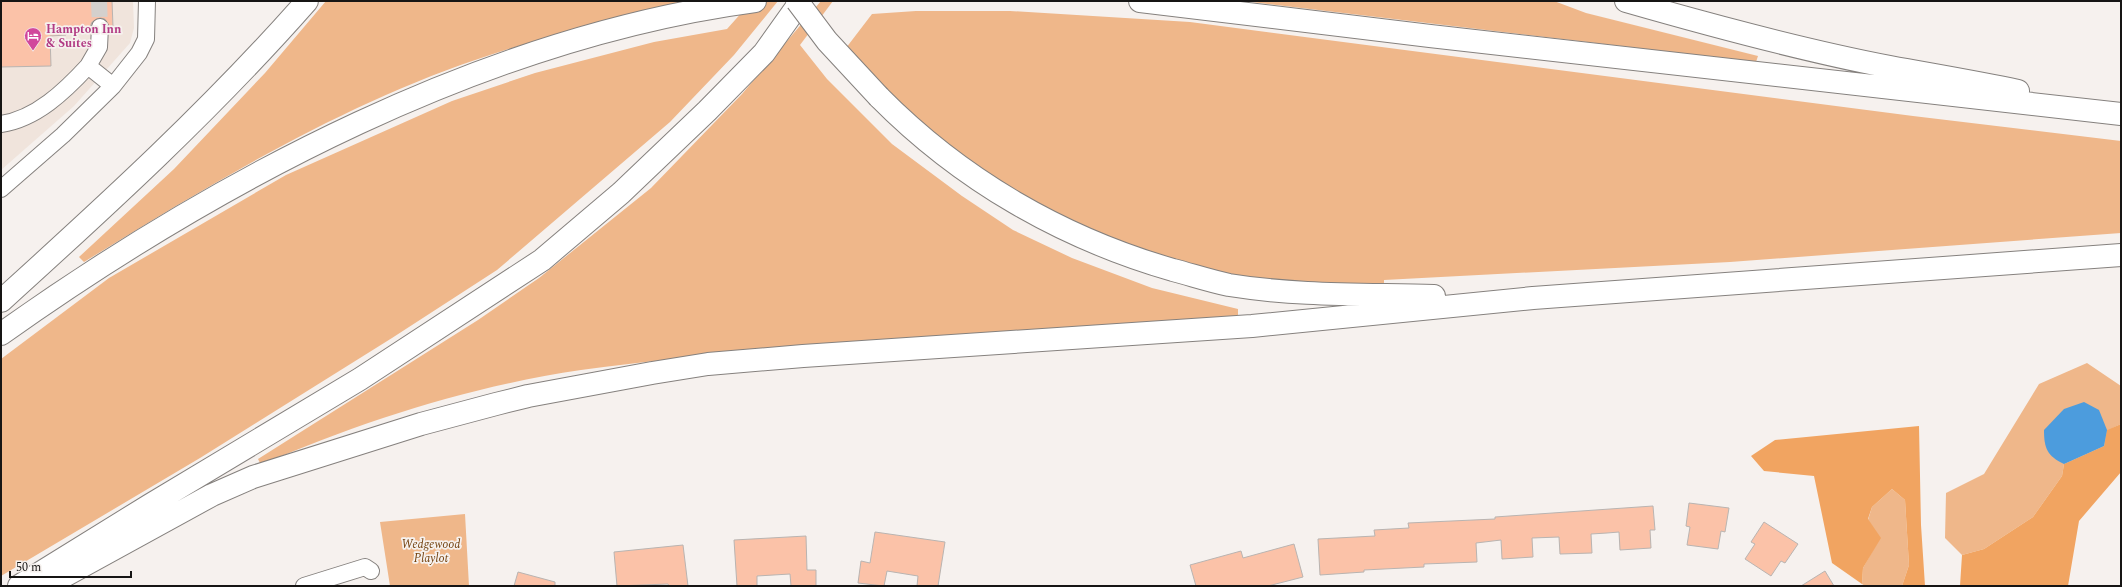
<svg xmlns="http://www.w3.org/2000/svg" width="2122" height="587" viewBox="0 0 2122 587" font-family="Spectral,serif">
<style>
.built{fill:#f0e4dc}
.green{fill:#efb78a}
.forest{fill:#f1a461}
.water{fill:#4c9cdd}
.building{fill:#fbc2a8;stroke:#b9b4b1}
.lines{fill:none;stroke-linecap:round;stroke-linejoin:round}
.minor-tunnel{stroke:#d4d0cd;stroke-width:16;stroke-dasharray:16 8;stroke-linecap:butt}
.minor-casing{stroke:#85817e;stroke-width:18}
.highway-casing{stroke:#85817e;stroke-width:24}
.minor{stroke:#fff;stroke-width:16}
.highway{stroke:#fff;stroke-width:22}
.highway-bridge-casing{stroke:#85817e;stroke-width:24;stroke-linecap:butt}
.highway-bridge{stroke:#fff;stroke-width:22}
.labels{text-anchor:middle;stroke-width:3.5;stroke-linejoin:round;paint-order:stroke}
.hotel-label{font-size:12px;font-weight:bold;fill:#b23c85;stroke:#f6f1ee;text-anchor:start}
.park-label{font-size:12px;font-style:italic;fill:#73410e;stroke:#f6f1ee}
</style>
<rect width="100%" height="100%" fill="#f6f1ee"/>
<path class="built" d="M1 1H133L134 28 130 43 74 106 1 170Z"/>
<path class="green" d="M326 1H704C634 17 562 31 493 54 347 101 214 182 84 262L79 257 174 169 265 73Z
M752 1H778L734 55 670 122 497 270 392 338 200 458 1 576V359L109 278 286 175 452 101 535 73 654 42 727 29Z
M821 1H833L800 45 827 79 892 144 962 196 1013 230 1072 258 1152 288 1238 309V317C1118 326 999 334 879 343 780 350 680 356 581 370 472 386 362 421 261 465L258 459 478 320 539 278 651 188 742 94Z
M1243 1H1554L1586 13 1758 56 1756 62Z
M916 11H1010L1190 22 1913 116 2121 141V233L1730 262 1384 280V286L1280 283 1195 267 1114 243 1021 196 916 121 846 48 872 14Z
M2087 363 2121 386V424L2108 430 2104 446 2064 464 2062 476 2033 517 1984 549 1962 555 1945 538 1946 493 1984 474 2039 384Z
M1892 489 1905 500 1909 565 1902 586H1865L1862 584 1863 568 1880 538 1868 520 1872 507Z
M465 514 469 586H390L380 522Z"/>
<path class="forest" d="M2121 424V472L2079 521 2068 586H1960L1962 555 1984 549 2033 517 2062 476 2064 464 2104 446 2107 430Z
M1919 426 1921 525 1925 586H1902L1909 565 1905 500 1892 489 1872 507 1868 519 1881 538 1863 568 1862 584 1832 563 1814 476 1764 471 1751 456 1775 440Z"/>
<path class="water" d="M2084 402 2099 410 2107 430 2104 446 2064 464C2047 456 2044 448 2044 430L2064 409Z"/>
<path class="building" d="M1 1H112L113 27H109L105 19 100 18 92 22 90 27 66 28V35L50 36 51 66 1 67Z
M1689 503 1729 508 1725 532 1721 531 1718 549 1687 545 1690 527 1686 526Z
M1653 506 1655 530H1650L1651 548 1620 550 1619 532 1607 533 1591 534 1592 553 1560 554 1559 537 1532 538 1533 557 1502 559 1501 540 1476 543 1477 562 1424 564V567L1364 570V572L1320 575 1318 539 1375 536 1374 530 1409 528 1408 523 1495 519V517Z
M1764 522 1798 544 1785 563 1781 561 1771 576 1745 559 1755 544 1751 542Z
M875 532 945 542 938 586H917L918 576 887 571 884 586 858 583 861 561 870 563Z
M806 536 807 570H816V586H791L790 574 757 576V586H737L734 540Z
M1294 544 1303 577 1268 586H1196L1190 565 1241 551 1243 558Z
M683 545 688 586H669L668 584 617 586 614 552Z
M1825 571 1834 586H1801Z
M518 572 555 582V586H514Z"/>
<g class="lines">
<path class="minor-tunnel" d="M99 1 100 27"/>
<g class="minor-casing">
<path id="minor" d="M88 66 99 47 100 27
M1 124C36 119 65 91 88 66L113 86
M1 189 63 135 113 86 139 53 146 39 147 1
M304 586 365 567 371 571"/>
</g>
<g class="highway-casing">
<path id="highway" d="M1140 1 1430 36 2121 114
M1626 1C1713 26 1801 50 1890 67 1933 75 1976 82 2018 91
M879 97C961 180 1062 238 1173 270 1192 275 1210 281 1229 285 1297 296 1365 294 1434 296
M1 301C107 205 212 109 307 1
M1 334C219 179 486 37 755 1
M19 586 150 505 360 379 542 260 621 193 707 111 764 53 801 1
M46 586 212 495 253 477 421 424 496 404 528 396 652 373 708 364 803 356 1252 326 1533 298 2121 255"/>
</g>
<use href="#minor" class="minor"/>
<use href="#highway" class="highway"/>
<g class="highway-bridge-casing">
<path id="highway-bridge" d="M797 1 827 41 879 97"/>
</g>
<use href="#highway-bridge" class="highway-bridge"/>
</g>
<defs>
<g id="hotel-pin" transform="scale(0.9)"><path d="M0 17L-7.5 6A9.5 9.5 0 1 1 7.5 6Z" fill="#d1479c" stroke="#f6f1ee"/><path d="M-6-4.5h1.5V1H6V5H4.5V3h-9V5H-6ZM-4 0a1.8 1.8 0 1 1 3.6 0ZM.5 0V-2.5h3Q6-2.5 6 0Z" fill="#fff"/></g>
</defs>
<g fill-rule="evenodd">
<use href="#hotel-pin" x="33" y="36"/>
</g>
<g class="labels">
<g class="hotel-label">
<text x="46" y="33">Hampton Inn<tspan x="46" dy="14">&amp; Suites</tspan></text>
</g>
<g class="park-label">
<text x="431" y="548">Wedgewood<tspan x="431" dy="14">Playlot</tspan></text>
</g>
</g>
<rect width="2122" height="587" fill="none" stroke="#161514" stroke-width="4"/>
<path d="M10 571v6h121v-6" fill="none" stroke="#161514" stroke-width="2"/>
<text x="16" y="571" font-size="12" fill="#161514" stroke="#f6f1ee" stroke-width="3" paint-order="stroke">50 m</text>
</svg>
